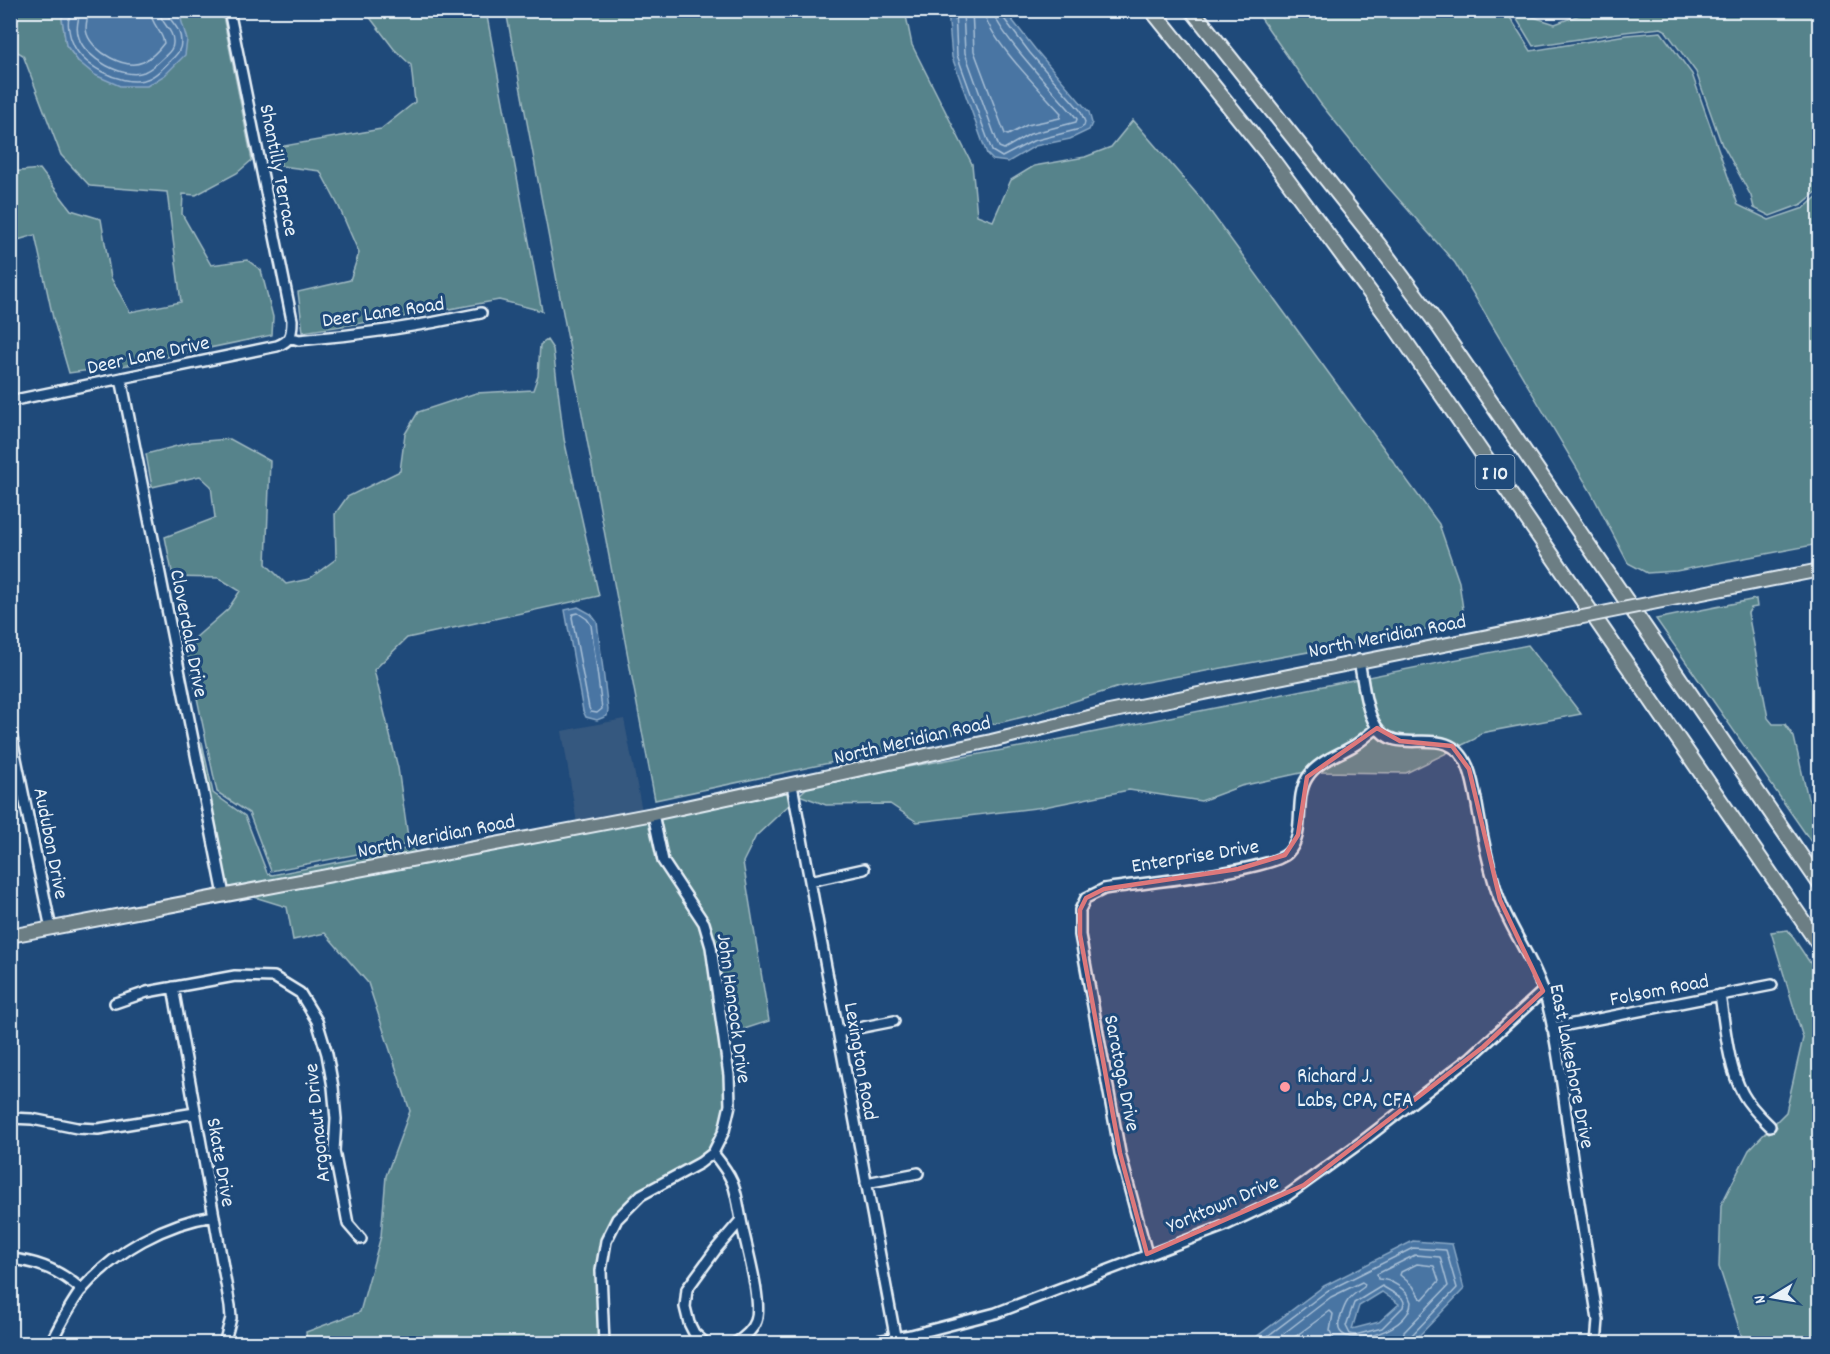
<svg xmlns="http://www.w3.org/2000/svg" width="1830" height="1354" viewBox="0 0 1830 1354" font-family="Dekko,sans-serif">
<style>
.built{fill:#36587f}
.green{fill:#57838b;stroke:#a0bac2;stroke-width:1.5}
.water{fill:#4875a3;stroke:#88a7c5;stroke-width:1.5;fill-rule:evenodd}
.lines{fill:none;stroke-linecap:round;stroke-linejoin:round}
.shore{stroke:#a8bfd6;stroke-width:1.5}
.minor-casing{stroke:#e8f1f8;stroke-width:14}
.major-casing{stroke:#e8f1f8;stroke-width:16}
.highway-casing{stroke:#e8f1f8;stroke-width:18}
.minor{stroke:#1f4a7a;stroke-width:9}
.major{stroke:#6c7e84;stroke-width:12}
.highway{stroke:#6c7e84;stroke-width:14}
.major-bridge-casing{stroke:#e8f1f8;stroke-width:16;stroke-linecap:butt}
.major-bridge{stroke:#6c7e84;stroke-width:12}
.marked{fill:#dd787b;fill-opacity:0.2;stroke:#dd787b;stroke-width:4.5;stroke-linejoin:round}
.poi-dot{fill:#ff9aa2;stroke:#1f4a7a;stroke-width:2}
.labels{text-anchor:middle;stroke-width:6;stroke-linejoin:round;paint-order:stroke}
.shield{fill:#1f4a7a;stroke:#acbfd2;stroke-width:1.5}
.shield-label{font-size:20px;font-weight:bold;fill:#e8f1f8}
.street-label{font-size:21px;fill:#e8f1f8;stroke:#1f4a7a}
.poi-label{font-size:21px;fill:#e8f1f8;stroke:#1f4a7a;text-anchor:start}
</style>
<rect width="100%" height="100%" fill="#1f4a7a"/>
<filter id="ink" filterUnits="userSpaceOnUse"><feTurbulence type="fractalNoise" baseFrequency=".0167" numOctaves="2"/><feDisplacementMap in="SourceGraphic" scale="12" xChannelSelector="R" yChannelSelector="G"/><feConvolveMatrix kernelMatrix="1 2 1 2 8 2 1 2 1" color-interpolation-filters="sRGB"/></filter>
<g filter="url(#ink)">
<path class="built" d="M624 719 642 811 577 823 562 731Z"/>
<path class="green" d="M11 11H68L62 18 66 45 78 61 181 19 169 11H222L252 160 237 173 196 195 183 194 182 214 211 265 247 260 261 270 273 317 272 335 128 365 69 373 53 318 35 235 11 242V172L40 169 71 210 101 219 111 278 130 312 181 302 167 192 90 186 61 155 23 55 11 48Z
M365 11H486L542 311 499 300 428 313 303 332 298 292 350 280 359 253 339 207 320 171 281 166 278 147 381 129 415 102 411 65 394 49Z
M506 11H905L912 45 972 164 977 215 993 221 1011 180 1034 166 1085 157 1111 147 1133 120 1202 200 1439 524 1459 582 1465 623 1119 687 1027 716 867 755 655 800Z
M1256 11H1506L1531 51 1626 35 1661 32 1692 74 1738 205 1769 220 1804 208 1819 195V544L1676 571 1647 573 1628 563 1591 492 1455 263 1387 186 1320 103Z
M1512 11H1518L1521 13 1555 24 1590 11H1819V190L1802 204 1770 216 1754 208 1751 196 1724 147 1722 145 1696 72 1665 30 1661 28 1625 32 1533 46Z
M547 340 553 349 564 439 599 596 407 638 374 670 398 768 409 844 271 871 249 813 217 792 186 646 228 609 240 591 219 578 173 577 165 537 215 518 211 486 200 476 152 487 146 454 192 442 230 439 270 461 266 564 286 584 309 579 336 559 335 514 347 497 400 471 405 434 418 412 476 393 533 390 538 376 540 345Z
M1756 599 1757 607 1751 608 1748 613 1768 718 1773 724H1785L1794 737 1808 799 1819 813V853L1656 619Z
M1528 645 1581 714 1481 733 1475 739 1460 746C1436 727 1398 749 1380 724 1372 712 1371 692 1368 677Z
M1358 679 1364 708 1371 727 1355 740 1320 759 1305 772 1241 786 1201 801 1129 790 1044 807 917 822 890 804 826 805 799 795 809 786 851 777 1031 745Z
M1376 734C1403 756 1426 737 1451 751L1406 773 1318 772 1361 747Z
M202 742 213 793 245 816 267 873 272 875 410 848 413 844 415 854 228 889 207 786Z
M788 791 790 804 756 836 743 862 769 1021 729 1034 716 946 708 921 668 859 659 817Z
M648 819 657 860 699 924 706 948 724 1076 725 1105 719 1129 709 1150 697 1160 639 1191 612 1217 601 1241 595 1271 599 1343H307L306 1332 360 1312 381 1236 386 1176 410 1111 368 983 325 933 293 940 287 907 248 895Z
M1788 930 1819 976V1343H1744L1719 1267 1721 1205 1749 1150 1767 1131 1769 1133 1777 1127 1774 1124 1786 1112 1803 1038 1771 932Z"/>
<path class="water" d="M68 11H169L181 19 187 40 185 55 165 75 147 86H120L95 75 78 61 66 45 62 18Z
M948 11H1005L1035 49 1089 112 1092 123 1089 130 1070 139 1035 146 1008 162 993 160 987 154 952 57Z
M578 607 591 614 597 622 608 710 607 716 597 720 586 717 583 711 565 610Z
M1413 1241 1452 1244 1464 1289 1412 1343H1223H1248L1324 1286ZM1382 1292 1399 1304 1379 1322 1352 1329 1359 1306Z"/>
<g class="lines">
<path class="shore" d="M72 10C72 14 70 16 69 19 67 23 70 37 72 41 80 65 120 86 144 80 154 78 163 68 170 61 176 55 181 51 181 42 181 26 168 21 166 10
M80 10C79 20 75 27 79 38 85 58 124 80 144 72 151 69 158 63 163 58 168 53 173 50 173 43 174 29 160 24 159 10
M89 10C88 19 84 25 87 34 93 52 125 70 143 62 151 58 158 51 164 43 162 30 151 25 150 10
M955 10 957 55 992 151 1002 157 1033 141 1080 129 1084 126 1085 122 1080 110 1030 53 1002 16 1001 10
M963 10 965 53 999 147 1004 149 1030 134 1076 122 1077 119 1074 115C1059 97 994 29 993 10
M972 10 974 51 1005 134 1008 135 1027 125 1060 118 1061 113C1043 93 985 35 984 10
M578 613 587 619 591 625 602 709 597 713 591 712 589 708 572 617 573 614Z
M1417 1264 1434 1266 1439 1281 1423 1299 1420 1298 1413 1286 1400 1275 1401 1272Z
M1382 1286 1402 1298 1404 1302 1403 1307 1382 1328 1355 1335 1350 1334 1346 1326 1354 1303Z
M1257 1344 1327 1291 1413 1248 1446 1250 1457 1288 1410 1337 1408 1344
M1270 1344 1331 1297 1362 1282 1365 1284 1364 1287C1348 1298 1346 1300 1340 1319 1327 1354 1411 1334 1411 1302 1407 1289 1391 1279 1378 1279L1377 1274 1415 1255 1440 1257 1448 1286 1404 1332 1401 1344
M1285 1344 1330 1311 1333 1314 1330 1331 1336 1344"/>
<g class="minor-casing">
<path id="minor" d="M290 337 299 340C361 335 421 326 481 313
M121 378 224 895
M10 401 277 346C291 341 292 334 292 320L229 10
M1359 660C1363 681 1365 708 1376 726 1398 761 1448 718 1468 767 1474 782 1476 800 1479 816 1483 840 1488 863 1495 886 1507 927 1536 961 1547 1002 1559 1050 1564 1101 1571 1150 1579 1207 1589 1263 1598 1320L1596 1344
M10 729 51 929
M792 785 896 1341
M810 881 864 869
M173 987 230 1306 231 1318 224 1344
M1720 995C1725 1026 1728 1068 1743 1094 1750 1107 1760 1116 1770 1126
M115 1003 147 992 235 976 274 977 300 993 317 1021 327 1054 333 1087 336 1119 334 1151 345 1208 348 1224 361 1239
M1552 1028 1772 985
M838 1032 894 1021
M10 1118 32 1119 77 1128 98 1129 195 1113
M713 1153C735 1180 735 1186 741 1220
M866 1183 918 1173
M1147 1254 1120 1153 1080 935V910L1086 898 1104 889C1137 883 1269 872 1288 853 1307 833 1293 801 1307 778 1317 761 1339 755 1355 745 1363 740 1370 733 1377 728
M10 1259C38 1261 62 1272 82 1290
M50 1344C60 1325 70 1304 83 1288 116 1251 165 1223 214 1216
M604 1344 601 1271 606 1241 617 1219 641 1195 700 1163 713 1153 724 1131 730 1105 729 1075 711 947 704 923 663 861 653 814
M706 1344 694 1333 689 1323 685 1307 687 1289 717 1248 741 1220C745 1243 763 1301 756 1321 753 1330 742 1339 734 1344
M860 1344 911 1335 996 1313 1224 1226 1285 1197 1360 1143 1471 1057 1543 991"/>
</g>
<g class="major-casing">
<path id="major" d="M1667 600 1820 570
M10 936 653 814 991 741 1109 712 1558 622"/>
</g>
<g class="highway-casing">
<path id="highway" d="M1152 10 1271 158 1396 328 1820 946
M1192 10 1378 244 1440 328 1820 884"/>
</g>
<use href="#minor" class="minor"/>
<use href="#major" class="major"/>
<use href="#highway" class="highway"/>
<g class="major-bridge-casing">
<path id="major-bridge" d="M1558 622 1667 600"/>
</g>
<use href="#major-bridge" class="major-bridge"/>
</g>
</g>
<path class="marked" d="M1377 728 1400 741 1452 746 1469 769 1500 900 1543 991 1483 1047 1304 1185 1147 1254 1120 1153 1080 935V910L1086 898 1104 889 1238 869 1285 855 1298 835 1307 777Z"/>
<circle class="poi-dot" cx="1285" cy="1087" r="6"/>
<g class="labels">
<rect class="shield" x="1475.5" y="455" width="39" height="34" rx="4.5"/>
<g class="shield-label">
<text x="1495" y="479">I 10</text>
</g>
<g class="street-label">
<text transform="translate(280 170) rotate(79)" y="7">Shantilly Terrace</text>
<text transform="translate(383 311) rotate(-8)" y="7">Deer Lane Road</text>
<text transform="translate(148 354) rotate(-12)" y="7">Deer Lane Drive</text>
<text transform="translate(190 633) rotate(79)" y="7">Cloverdale Drive</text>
<text transform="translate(1387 635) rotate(-11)" y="7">North Meridian Road</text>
<text transform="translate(912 739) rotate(-13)" y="7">North Meridian Road</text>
<text transform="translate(436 835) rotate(-11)" y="7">North Meridian Road</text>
<text transform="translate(52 843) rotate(79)" y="7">Audubon Drive</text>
<text transform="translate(1195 855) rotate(-9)" y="7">Enterprise Drive</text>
<text transform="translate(1659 989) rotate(-11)" y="7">Folsom Road</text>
<text transform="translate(735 1008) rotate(82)" y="7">John Hancock Drive</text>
<text transform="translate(862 1061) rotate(80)" y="7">Lexington Road</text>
<text transform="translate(1573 1066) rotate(79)" y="7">East Lakeshore Drive</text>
<text transform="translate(1123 1073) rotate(79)" y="7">Saratoga Drive</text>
<text transform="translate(316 1123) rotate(-96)" y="7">Argonaut Drive</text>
<text transform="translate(222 1162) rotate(80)" y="7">Skate Drive</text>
<text transform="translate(1222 1203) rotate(-23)" y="7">Yorktown Drive</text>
</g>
<g class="poi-label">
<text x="1297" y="1082">Richard J.<tspan x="1297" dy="24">Labs, CPA, CFA</tspan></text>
</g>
</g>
<rect width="1830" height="1354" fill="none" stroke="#1f4a7a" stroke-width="36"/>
<rect x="18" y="18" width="1794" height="1318" fill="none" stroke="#e8f1f8" stroke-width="2" filter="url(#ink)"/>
<g transform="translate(1773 1297) rotate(259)" stroke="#1f4a7a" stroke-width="4.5" paint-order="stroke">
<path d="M0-4.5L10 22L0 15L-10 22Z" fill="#e8f1f8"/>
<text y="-9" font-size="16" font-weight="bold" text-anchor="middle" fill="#e8f1f8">N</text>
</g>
</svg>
